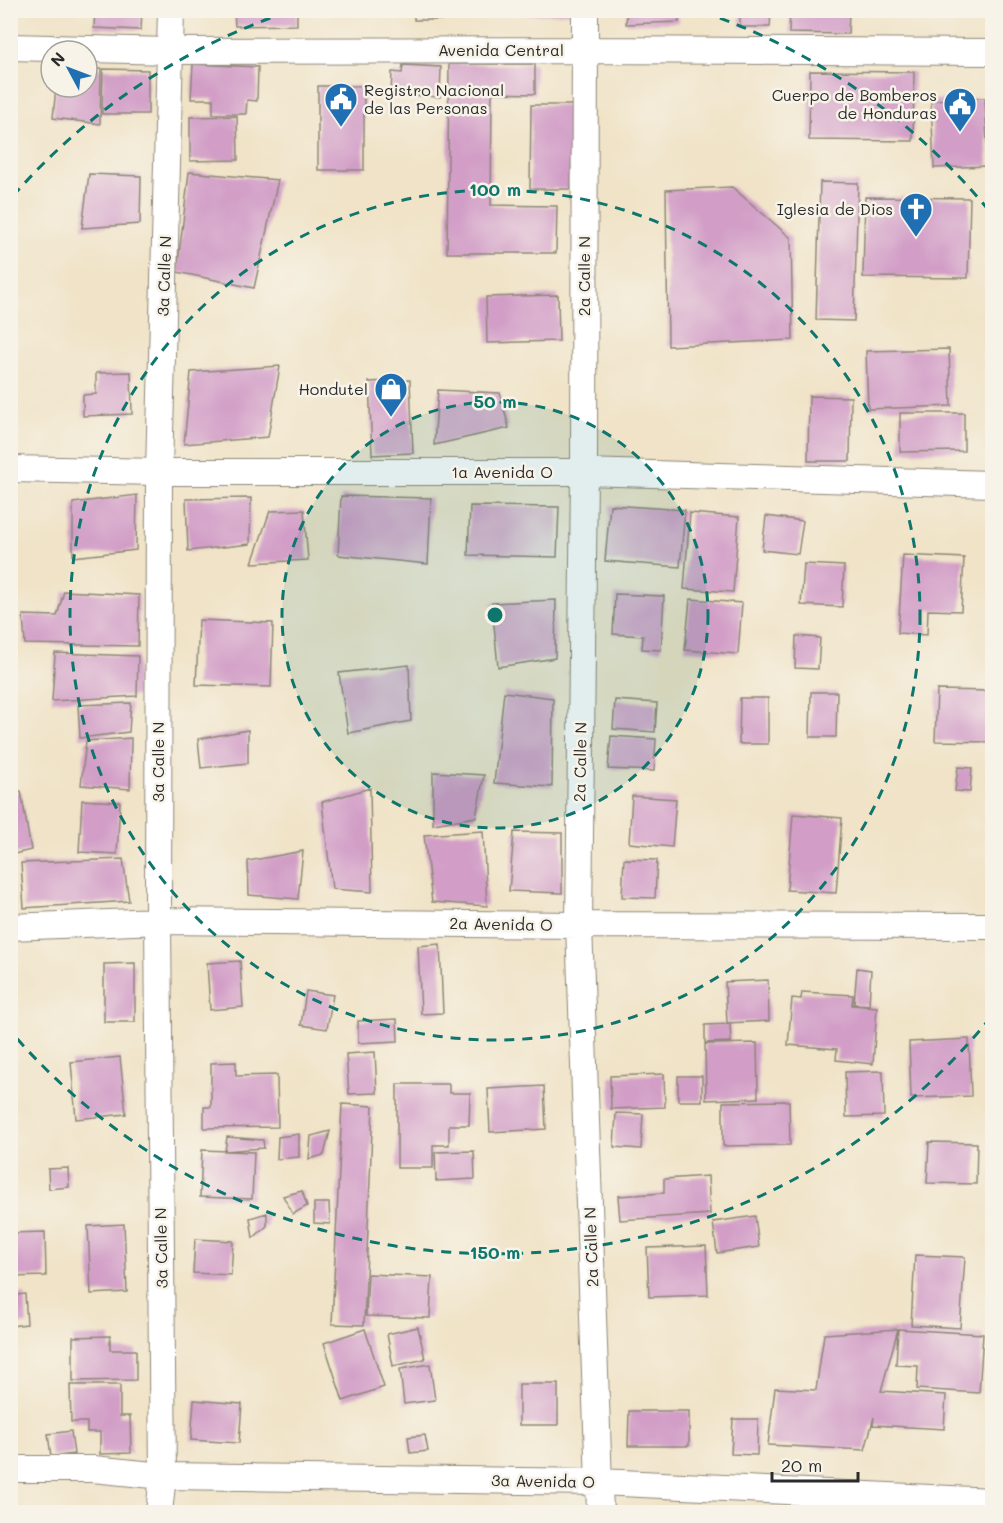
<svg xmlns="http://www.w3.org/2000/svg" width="1003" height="1523" viewBox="0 0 1003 1523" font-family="Mali,sans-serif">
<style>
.building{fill:#d29ec7}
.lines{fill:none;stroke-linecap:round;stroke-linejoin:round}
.minor-casing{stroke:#8e8779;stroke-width:28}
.minor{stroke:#fff;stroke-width:26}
.ring{fill:none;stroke:#0f766e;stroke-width:3;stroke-dasharray:10 8}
.labels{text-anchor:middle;stroke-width:5;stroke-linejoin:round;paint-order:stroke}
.street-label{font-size:16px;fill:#2b2b2b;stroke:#f7f3e8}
.poi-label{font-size:16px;fill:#2b2b2b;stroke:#f7f3e8;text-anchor:end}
.centre{fill:#0f766e;stroke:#f7f3e8;stroke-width:3}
.ring-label{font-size:18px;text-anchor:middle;font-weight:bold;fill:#0f766e;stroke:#f7f3e8;stroke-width:5;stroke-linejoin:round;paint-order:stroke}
</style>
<rect width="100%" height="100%" fill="#f7f3e8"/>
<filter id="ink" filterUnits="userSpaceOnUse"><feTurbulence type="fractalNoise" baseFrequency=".0167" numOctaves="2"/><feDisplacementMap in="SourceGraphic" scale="12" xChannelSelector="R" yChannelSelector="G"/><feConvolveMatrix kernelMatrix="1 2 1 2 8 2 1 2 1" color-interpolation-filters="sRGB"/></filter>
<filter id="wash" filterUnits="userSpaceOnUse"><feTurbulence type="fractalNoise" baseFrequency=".008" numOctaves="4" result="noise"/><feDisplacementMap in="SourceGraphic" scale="24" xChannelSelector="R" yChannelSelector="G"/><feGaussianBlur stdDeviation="1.35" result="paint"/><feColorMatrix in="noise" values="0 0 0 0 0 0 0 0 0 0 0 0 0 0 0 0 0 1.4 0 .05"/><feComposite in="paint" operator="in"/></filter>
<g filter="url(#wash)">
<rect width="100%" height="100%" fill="#f0e3c7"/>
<g id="blocks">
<path class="building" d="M95 10H142L141 30 94 28Z
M234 10H297V25L235 26Z
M414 10H440V20H414Z
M524 10H571V13L524 15Z
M627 10H678L679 22 626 24Z
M740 10H771L770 27H740Z
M790 10H849L848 34 789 33Z
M193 64 258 67 257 101 247 100 246 114H213V99H191Z
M449 64H535V94L492 93 491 205 557 206 556 253H447Z
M403 65 441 67 440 97 391 94 392 72 402 73Z
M87 69H101L100 124 53 118 56 87H87Z
M103 69 148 70V114H102Z
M810 71 914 72 913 141 809 140Z
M318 86H364V170H318Z
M985 98 988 166 934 168 931 100Z
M531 105H573L571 189H530Z
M237 116 238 160 190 161V117Z
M189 172 278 180 254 288 177 272Z
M89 174 141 176 140 224 82 228Z
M820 182 858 183 854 321 816 320Z
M732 187 791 238 793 340 668 346 666 190Z
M865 197 970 198 968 278 863 277Z
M558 295 559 341 487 343 486 297Z
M949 349 951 406 868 409 866 351Z
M280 366 268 437 184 444 191 372Z
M131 372 132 414 83 416V395L96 394V373Z
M410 380 413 453 372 455 369 382Z
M438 390 500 393 509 428 434 445Z
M809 396 851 397 850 461H808Z
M900 413H964V451L900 452Z
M137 495 136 550 73 557V503Z
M341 496 431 498 428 564 338 555Z
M251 498 250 544 188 551 186 499Z
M610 505 685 510 680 567 605 561Z
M470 506 559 507 557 557 468 555Z
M304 510 308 560 252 563 270 511Z
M690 513 739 517 733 592 684 589Z
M766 516 803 521 798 554 762 550Z
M903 555 964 558 961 611 928 610 927 635 898 633Z
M804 564 844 566 842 607 801 605Z
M64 591 139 595 138 646 25 644 23 615 57 616Z
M615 594 664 596 661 650 642 649 643 636 613 634Z
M690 599 742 603 738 654 685 650Z
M556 600 555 658 498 667 492 603Z
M199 620 273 623 271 687 196 685Z
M796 636 820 638 818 669 795 668Z
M55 653 138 656 137 696 52 701Z
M409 665 411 721 348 733 339 673Z
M937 690 992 691 991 742 935 741Z
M504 692 553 698 552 787 494 783Z
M811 692H837L836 737H810Z
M740 698H768V744H739Z
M615 700 657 703 655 732 613 729Z
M131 703 129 732 80 738 78 705Z
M248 730V763L201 768 198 739Z
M611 736 656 739 654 771 608 769Z
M131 738 130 789 81 785 86 741Z
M958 767 972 768 970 792 955 791Z
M433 772 484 775 476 817 433 824Z
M370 788 372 892 332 889 322 802Z
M21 791 31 850 10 855V793Z
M632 796 676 799 672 847 629 843Z
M82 800 120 802 117 854 79 852Z
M793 814 842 818 836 893 787 890Z
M483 831 487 906 432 902 424 835Z
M514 832 562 833V893L509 891Z
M303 851 298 899 249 895 248 861Z
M123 859 129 901 24 908 21 863Z
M624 859 657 860 655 898 622 897Z
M440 944 443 1013 421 1014 418 946Z
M240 961 243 1007 210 1010 207 963Z
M135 963V1022H104V964Z
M857 968 871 970 869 1005 854 1004Z
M768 980 769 1021 727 1023 725 982Z
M306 991 333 995 327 1029 301 1025Z
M802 992 853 995 852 1005 877 1007 873 1064 836 1060 837 1049 788 1045 792 998 801 999Z
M397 1019 398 1041 358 1043V1021Z
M730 1024 731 1042 705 1043V1025Z
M969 1039 971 1096 911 1098 909 1042Z
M757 1043 758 1098 706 1100 705 1044Z
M375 1052 377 1093 349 1094 346 1054Z
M120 1057 126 1114 76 1119 71 1062Z
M236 1062V1076L277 1075 278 1127 204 1128V1107H211V1063Z
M883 1071 884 1116 846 1117 845 1072Z
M664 1074 665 1107 611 1109 610 1076Z
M678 1076H702V1101H678Z
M397 1084H449V1093H470L469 1125H449V1145H433V1168H397Z
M544 1086 546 1129 490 1132 488 1089Z
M789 1101 790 1145 723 1146V1102Z
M342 1104 373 1106 364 1325 332 1324Z
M616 1113 643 1114 641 1149 614 1147Z
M330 1131 324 1155 309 1159 311 1136Z
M299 1134V1157L277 1159 278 1137Z
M227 1137 263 1140 264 1148 225 1151Z
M929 1142 977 1143 976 1184 927 1183Z
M202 1150 254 1152 252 1199 200 1197Z
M474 1151 475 1179 436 1181 435 1152Z
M68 1168 69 1187 49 1189 48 1169Z
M708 1176 710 1214 620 1220 618 1196 664 1193V1179Z
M302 1191 307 1206 293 1214 283 1196Z
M314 1203H329L330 1224 314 1223Z
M267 1213V1226L253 1238 250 1218Z
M755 1216 759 1247 717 1253 713 1222Z
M124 1224 127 1292 91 1294 88 1226Z
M45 1232 46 1276 10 1277V1233Z
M195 1239 233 1241 231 1275 193 1273Z
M706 1246 708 1295 649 1297 647 1248Z
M915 1255 965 1257 960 1328 911 1325Z
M368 1274 432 1277 430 1318 366 1316Z
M25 1294 27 1324 10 1326V1296Z
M418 1327 425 1359 393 1366 387 1334Z
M365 1329 384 1387 343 1401 324 1343Z
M898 1329 983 1334 979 1393 917 1389 918 1366 896 1365Z
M898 1329 881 1391 946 1395 944 1429 873 1425 874 1417 865 1450 768 1445 775 1388 816 1390 824 1334Z
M110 1336V1350H136V1380L73 1381V1337Z
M430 1364 435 1400 404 1404 400 1369Z
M519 1384H558V1425H519Z
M70 1385H120V1416H130L131 1453 100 1454V1432H87V1422H71Z
M194 1400 242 1404 239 1443 191 1440Z
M629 1411H689V1446H628Z
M733 1419H758L757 1455 731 1454Z
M71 1431 74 1454 51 1457 48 1434Z
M425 1435 428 1451 410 1453 408 1437Z"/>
</g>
</g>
<g filter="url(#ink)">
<use href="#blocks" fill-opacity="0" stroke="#8e8779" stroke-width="1.5"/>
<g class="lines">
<g class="minor-casing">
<path id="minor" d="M585 10 584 472 579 925 600 1512
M10 47 170 51 585 50 992 52
M10 469 159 472H584L992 484
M10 927 158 921 579 925 992 926
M10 1469H93L163 1476 600 1482 992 1501
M159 1512 163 1476 158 921 159 472 171 10"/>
</g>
<use href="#minor" class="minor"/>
</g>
</g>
<circle cx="495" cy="615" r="213" fill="#0f766e" fill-opacity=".12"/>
<g class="ring">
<circle cx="495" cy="615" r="213"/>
<circle cx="495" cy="615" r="425"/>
<path d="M991 1017A638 638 0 0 1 13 1034M13 196A638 638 0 0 1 287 12M703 12A638 638 0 0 1 991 213"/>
</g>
<defs>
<g id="civic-pin" transform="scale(1.725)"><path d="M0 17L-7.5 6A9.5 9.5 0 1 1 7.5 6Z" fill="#1f6fb2" stroke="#f7f3e8"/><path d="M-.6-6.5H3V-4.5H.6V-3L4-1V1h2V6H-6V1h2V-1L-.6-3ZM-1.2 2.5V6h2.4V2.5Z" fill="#fff"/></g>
<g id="church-pin" transform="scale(1.725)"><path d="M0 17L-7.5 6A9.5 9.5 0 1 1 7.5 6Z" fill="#1f6fb2" stroke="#f7f3e8"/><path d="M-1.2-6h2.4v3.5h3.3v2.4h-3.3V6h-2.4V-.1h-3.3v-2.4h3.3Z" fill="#fff"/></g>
<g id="shop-pin" transform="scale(1.725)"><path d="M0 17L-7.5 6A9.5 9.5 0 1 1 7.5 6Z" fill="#1f6fb2" stroke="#f7f3e8"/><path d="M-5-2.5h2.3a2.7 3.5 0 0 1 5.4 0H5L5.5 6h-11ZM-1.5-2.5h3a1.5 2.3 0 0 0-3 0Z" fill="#fff"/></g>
</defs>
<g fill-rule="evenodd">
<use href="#civic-pin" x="341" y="99"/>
<use href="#civic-pin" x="960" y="104"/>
<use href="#church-pin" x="916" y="209"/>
<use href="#shop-pin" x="391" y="389"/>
</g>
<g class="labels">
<g class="street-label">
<text x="501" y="56">Avenida Central</text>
<text transform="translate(164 276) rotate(-88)" y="6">3a Calle N</text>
<text transform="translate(584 276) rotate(-90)" y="6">2a Calle N</text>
<text x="502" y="478">1a Avenida O</text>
<text transform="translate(158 762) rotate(-90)" y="6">3a Calle N</text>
<text transform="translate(580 762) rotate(-89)" y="6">2a Calle N</text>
<text transform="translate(501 924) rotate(1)" y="6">2a Avenida O</text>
<text transform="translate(591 1247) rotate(-92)" y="6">2a Calle N</text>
<text transform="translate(161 1248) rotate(-91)" y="6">3a Calle N</text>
<text transform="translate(543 1481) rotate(1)" y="6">3a Avenida O</text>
</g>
<g class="poi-label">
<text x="364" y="96" text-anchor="start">Registro Nacional<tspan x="364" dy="18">de las Personas</tspan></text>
<text x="937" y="101">Cuerpo de Bomberos<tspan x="937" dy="18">de Honduras</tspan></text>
<text x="893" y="215">Iglesia de Dios</text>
<text x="368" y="395">Hondutel</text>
</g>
</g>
<circle cx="495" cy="615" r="9" class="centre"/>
<g class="ring-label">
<text x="495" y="196">100 m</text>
<text x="495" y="408">50 m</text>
<text x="495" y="1259">150 m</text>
</g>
<rect width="1003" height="1523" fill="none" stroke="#f7f3e8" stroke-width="36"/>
<g transform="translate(69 69) rotate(311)"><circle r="28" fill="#f7f3e8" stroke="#a5a39c" stroke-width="1.5"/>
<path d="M0-4.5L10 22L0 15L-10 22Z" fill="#1f6fb2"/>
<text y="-9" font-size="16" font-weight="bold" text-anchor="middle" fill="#2b2b2b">N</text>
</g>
<path d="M772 1472v9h86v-9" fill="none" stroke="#2b2b2b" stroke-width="3"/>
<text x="781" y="1472" font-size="18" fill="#2b2b2b" stroke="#f7f3e8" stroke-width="4.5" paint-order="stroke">20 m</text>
</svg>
